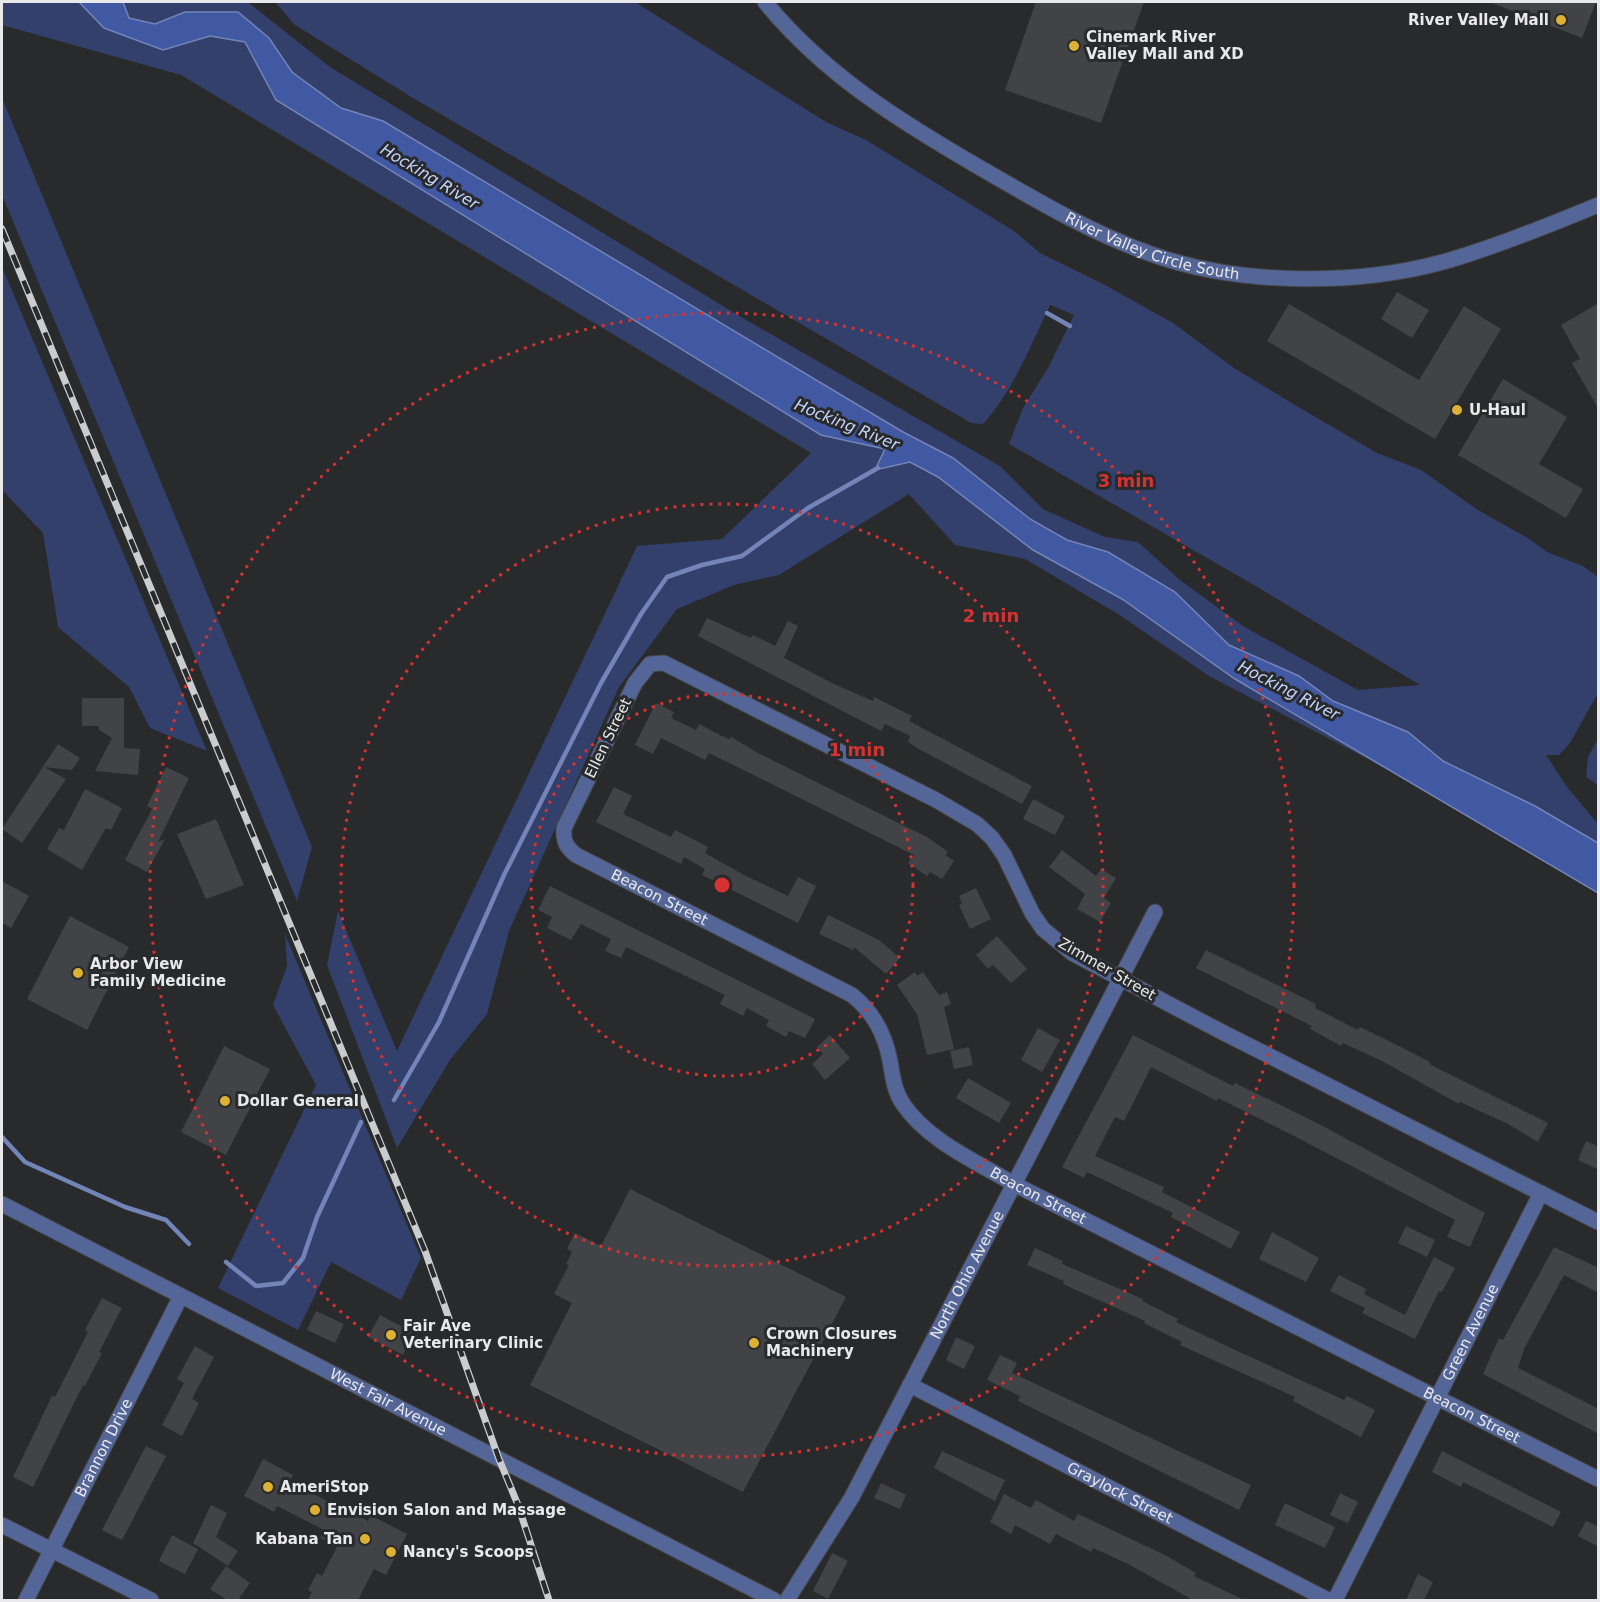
<svg xmlns="http://www.w3.org/2000/svg" width="1600" height="1602" viewBox="0 0 1600 1602" font-family="'DejaVu Sans',sans-serif">
<style>
.green{fill:#32406b}
.water{fill:#4158a2;stroke:#7384b8;stroke-width:1.5}
.lines{fill:none;stroke-linecap:round;stroke-linejoin:round}
.stream{stroke:#7384b8;stroke-width:4.5}
.building{fill:#424346}
.minor-casing{stroke:#444547;stroke-width:17}
.minor{stroke:#546697;stroke-width:15}
.rail-casing{stroke:#cbccce;stroke-width:7}
.rail{stroke:#292a2c;stroke-width:4.5;stroke-dasharray:14;stroke-linecap:butt}
.ring{fill:none;stroke:#d73232;stroke-width:3;stroke-dasharray:3 6}
.poi-dot{fill:#ddb133;stroke:#292a2c;stroke-width:2}
.labels{text-anchor:middle;stroke-width:6;stroke-linejoin:round;paint-order:stroke}
.poi-label{font-size:15px;font-weight:bold;fill:#e9e9eb;stroke:#292a2c;text-anchor:start}
.street-label{font-size:15px;fill:#e9e9eb;stroke:#292a2c}
.water-label{font-size:16px;font-style:italic;fill:#c4d5fe;stroke:#292a2c}
.centre{fill:#d73232;stroke:#292a2c;stroke-width:3}
.ring-label{font-size:18px;text-anchor:middle;font-weight:bold;fill:#d73232;stroke:#292a2c;stroke-width:6;stroke-linejoin:round;paint-order:stroke}
</style>
<rect width="100%" height="100%" fill="#292a2c"/>
<path class="green" d="M2 2H250L249 3 330 67 741 317 1000 466 1043 509 1105 537 1138 542 1180 580 1243 626 1358 690 1420 685 1254 585 1009 444 1023 408 1048 368 1074 315 1050 305C1031 345 1013 391 983 424L971 423 413 98 295 25 275 2H635L826 122 866 140 1014 231 1040 253 1105 285 1173 323 1234 368 1295 405 1377 453 1421 470 1478 510 1528 538 1547 552 1583 566 1598 577V693L1570 743 1559 755H1546L1567 787 1598 824V893L1368 759 1209 676 1118 614 1025 559 955 545 909 494 779 575 734 585 677 609 619 687 509 931 487 1014 450 1060 397 1148 327 965 338 911 397 1051 637 546 722 539 811 453 181 75 2 25Z
M2 98 312 847 297 901 2 195Z
M2 267 207 751 150 728 129 687 58 627 43 533 2 490Z
M1598 739V785L1586 777 1588 757Z
M285 934 421 1258 401 1300 331 1262 298 1330 218 1288 316 1085 273 1005 287 966Z"/>
<path class="water" d="M79 2H123L129 18 155 24 185 12H238L269 38 292 72 341 108 383 121 903 432 953 458 1030 519 1067 540 1108 552 1175 592 1229 645 1299 676 1333 701 1408 732 1443 761 1535 806 1598 843V893L1235 679 1122 599 1033 550 938 477 910 462 875 470 885 449 821 435 276 100 245 42 210 36 163 50 104 28Z"/>
<g class="lines">
<path class="stream" d="M1047 313 1070 326
M394 1100 439 1022 504 875 601 683 641 614 667 577 702 565 742 556 808 508 878 468
M2 1137 25 1162 125 1207 166 1220 189 1244
M226 1262 256 1286 283 1283 303 1258 317 1217 361 1122"/>
</g>
<path class="building" d="M1036 2H1144L1101 123 1005 90Z
M1489 2H1596L1582 38Z
M1397 292 1429 310 1412 338 1381 319Z
M1599 303V410L1572 363 1580 359 1561 325Z
M1289 304 1419 380 1464 306 1501 329 1435 439 1267 341Z
M1503 379 1567 417 1539 464 1583 489 1566 518 1458 455Z
M707 618 751 638 753 635 775 646 788 621 798 626 784 658 834 684 873 701 874 697 912 716 909 721 1032 786 1022 804 917 748 908 742 910 736 885 724 881 731 698 636Z
M82 698H124V748L140 749 138 775 95 771 112 738 99 730V726H82Z
M656 703 674 712 671 718 696 730 699 724 722 736 729 739 731 737 758 753 927 837 948 852 945 855 954 861 942 879 930 872 927 876 908 863 914 855 709 753 705 760 661 738 653 754 635 745Z
M58 744 80 758 72 770 44 767 66 779 22 843 2 829Z
M166 767 189 778 158 842 165 839 147 872 125 860 152 809 147 806Z
M614 787 632 796 623 814 671 837 675 830 708 847 705 853 744 875 788 896 798 877 816 886 798 923 702 875 705 869 684 857 681 864 596 822Z
M85 789 122 808 111 830 106 828 82 870 47 849 59 828 64 830Z
M1033 799 1065 816 1055 835 1023 819Z
M216 819 244 885 206 899 177 834Z
M1062 850 1096 876 1101 869 1116 878 1104 898 1111 903 1100 922 1077 909 1085 894 1049 867Z
M2 881 29 896 11 928 2 923Z
M550 886 815 1019 805 1038 789 1031 786 1037 766 1026 769 1020 747 1008 743 1016 720 1004 725 995 626 947 621 958 605 951 611 939 581 924 571 940 547 928 552 917 538 910Z
M976 888 991 919 970 929 959 905 962 903 959 896Z
M828 915 879 940 900 958 886 974 854 947 853 950 819 934Z
M70 916 129 947 87 1030 27 999Z
M997 936 1027 969 1011 983 993 965 988 969 976 955Z
M1206 950 1316 1004 1315 1008 1358 1030 1360 1027 1399 1046 1430 1062 1429 1064 1548 1123 1538 1142 1508 1124 1460 1102 1459 1104 1382 1061 1343 1043 1341 1046 1310 1029 1312 1026 1196 968Z
M915 972 917 976 923 972 939 995 947 992 951 1004 944 1007 954 1049 927 1055 917 1014 897 985Z
M1038 1028 1060 1040 1042 1072 1021 1060Z
M830 1035 850 1058 825 1080 812 1064 823 1054 817 1047Z
M1133 1035 1233 1086 1235 1083 1315 1122 1485 1213 1470 1247 1447 1237 1455 1220 1298 1138 1218 1098 1217 1101 1151 1067 1124 1121 1115 1117 1095 1156 1164 1187 1162 1192 1240 1232 1231 1249 1171 1217 1173 1213 1087 1172 1084 1178 1062 1167Z
M224 1046 270 1069 226 1155 181 1132Z
M969 1047 973 1065 954 1069 950 1051Z
M968 1078 1011 1103 999 1123 956 1098Z
M1586 1141 1599 1147V1170L1578 1160Z
M630 1189 846 1297 743 1492 530 1385 572 1303 554 1294 569 1265 566 1264 572 1252 567 1249 575 1233 601 1246Z
M1406 1226 1435 1240 1427 1257 1398 1243Z
M1272 1232 1319 1258 1306 1282 1259 1259Z
M1554 1247 1599 1268V1293L1564 1275 1524 1349 1518 1368 1599 1409V1434L1483 1374 1499 1338 1503 1340Z
M1035 1248 1063 1261 1062 1264 1143 1299 1142 1301 1178 1319 1176 1322 1231 1348 1344 1400 1347 1396 1375 1410 1361 1437 1293 1401 1295 1397 1180 1345 1182 1342 1144 1323 1145 1321 1063 1284 1064 1281 1027 1265Z
M1434 1257 1455 1268 1442 1292 1439 1291 1415 1339 1362 1313 1365 1308 1330 1291 1339 1275 1366 1289 1364 1294 1405 1315Z
M102 1298 122 1308 99 1352 102 1353 85 1386 83 1385 33 1487 13 1477 52 1396 55 1397 88 1332 85 1330Z
M316 1311 344 1324 335 1343 307 1330Z
M380 1315 415 1333 403 1355 368 1337Z
M956 1337 975 1346 964 1369 946 1360Z
M195 1346 214 1357 192 1399 199 1403 182 1436 162 1425 184 1383 177 1379Z
M1000 1355 1017 1363 1012 1373 1251 1485 1239 1510 1018 1401 1020 1396 987 1380Z
M146 1446 166 1456 122 1540 102 1530Z
M942 1451 1005 1480 995 1501 934 1468Z
M1442 1451 1561 1512 1553 1527 1463 1482 1461 1487 1432 1472Z
M263 1459 293 1475 289 1482 368 1521 370 1515 407 1534 386 1575 374 1569 358 1600H308L312 1592 308 1590 317 1573 322 1576 337 1547 320 1538 324 1530 277 1506 274 1512 244 1496Z
M881 1483 906 1495 900 1509 874 1498Z
M1340 1493 1358 1502 1348 1523 1330 1515Z
M1004 1494 1031 1508 1036 1500 1074 1521 1078 1514 1167 1556 1196 1573 1194 1576 1244 1600H1193L1128 1564 1093 1548 1091 1552 1056 1534 1050 1544 1015 1525 1011 1534 990 1522Z
M1285 1503 1335 1527 1325 1548 1275 1525Z
M211 1505 227 1513 216 1537 238 1551 228 1566 193 1543Z
M1586 1521 1599 1527V1547L1578 1536Z
M172 1535 198 1549 185 1574 159 1561Z
M832 1553 848 1561 828 1599 813 1591Z
M226 1566 250 1583 238 1600H227L210 1589Z
M1418 1574 1433 1582 1424 1600H1406Z"/>
<g class="lines">
<g class="minor-casing">
<g id="minor">
<path id="s1" d="M765 2C824 74 898 120 977 166 1034 199 1089 232 1151 254 1239 286 1360 286 1450 260 1500 245 1550 225 1598 205"/>
<path id="s2" d="M2 1204 774 1600"/>
<path id="s3" d="M1598 1222 1222 1032 1072 953 1043 929 1032 913 1004 855 992 838 977 824 936 800 664 663 650 664 635 683 564 828C563 841 566 847 576 855L852 995C874 1013 885 1034 890 1061 893 1077 894 1091 903 1104 928 1141 977 1162 1014 1184L1598 1479"/>
<path id="s4" d="M910 1385 1328 1600"/>
<path d="M2 1525 151 1600"/>
<path id="s5" d="M26 1600 181 1296"/>
<path id="s6" d="M787 1600 852 1497 1155 912"/>
<path id="s7" d="M1335 1600 1541 1193"/>
</g>
</g>
<use href="#minor" class="minor"/>
<g class="rail-casing">
<path id="rail" d="M2 229 425 1251 499 1459 518 1505 549 1600"/>
</g>
<use href="#rail" class="rail"/>
</g>
<g class="ring">
<circle cx="722" cy="885" r="191"/>
<circle cx="722" cy="885" r="381"/>
<circle cx="722" cy="885" r="572"/>
</g>
<g class="poi-dot">
<circle cx="1561" cy="20" r="6"/>
<circle cx="1074" cy="46" r="6"/>
<circle cx="1457" cy="410" r="6"/>
<circle cx="78" cy="973" r="6"/>
<circle cx="225" cy="1101" r="6"/>
<circle cx="391" cy="1335" r="6"/>
<circle cx="754" cy="1343" r="6"/>
<circle cx="268" cy="1487" r="6"/>
<circle cx="315" cy="1510" r="6"/>
<circle cx="365" cy="1539" r="6"/>
<circle cx="391" cy="1552" r="6"/>
</g>
<g class="labels">
<g class="poi-label">
<text x="1549" y="25" text-anchor="end">River Valley Mall</text>
<text x="1086" y="42">Cinemark River<tspan x="1086" dy="17">Valley Mall and XD</tspan></text>
<text x="1469" y="415">U-Haul</text>
<text x="90" y="969">Arbor View<tspan x="90" dy="17">Family Medicine</tspan></text>
<text x="237" y="1106">Dollar General</text>
<text x="403" y="1331">Fair Ave<tspan x="403" dy="17">Veterinary Clinic</tspan></text>
<text x="766" y="1339">Crown Closures<tspan x="766" dy="17">Machinery</tspan></text>
<text x="280" y="1492">AmeriStop</text>
<text x="327" y="1515">Envision Salon and Massage</text>
<text x="353" y="1544" text-anchor="end">Kabana Tan</text>
<text x="403" y="1557">Nancy's Scoops</text>
</g>
<g class="street-label">
<text dy="5" stroke="none"><textPath href="#s1" startOffset="464">River Valley Circle South</textPath></text>
<text transform="translate(608 738) rotate(-64)" y="5">Ellen Street</text>
<text dy="5" stroke="none"><textPath href="#s3" startOffset="1430">Beacon Street</textPath></text>
<text transform="translate(1107 969) rotate(30)" y="5">Zimmer Street</text>
<text dy="5" stroke="none"><textPath href="#s3" startOffset="1934">Beacon Street</textPath></text>
<text dy="5" stroke="none"><textPath href="#s6" startOffset="372">North Ohio Avenue</textPath></text>
<text dy="5" stroke="none"><textPath href="#s7" startOffset="300">Green Avenue</textPath></text>
<text dy="5" stroke="none"><textPath href="#s2" startOffset="434">West Fair Avenue</textPath></text>
<text dy="5" stroke="none"><textPath href="#s3" startOffset="2420">Beacon Street</textPath></text>
<text dy="5" stroke="none"><textPath href="#s5" startOffset="171">Brannon Drive</textPath></text>
<text dy="5" stroke="none"><textPath href="#s4" startOffset="236">Graylock Street</textPath></text>
</g>
<g class="water-label">
<text transform="translate(430 176) rotate(31)" y="6">Hocking River</text>
<text transform="translate(847 424) rotate(22)" y="6">Hocking River</text>
<text transform="translate(1289 690) rotate(27)" y="6">Hocking River</text>
</g>
</g>
<circle cx="722" cy="885" r="9" class="centre"/>
<g class="ring-label">
<text x="1126" y="487">3 min</text>
<text x="991" y="622">2 min</text>
<text x="857" y="756">1 min</text>
</g>
<rect width="1600" height="1602" fill="none" stroke="#e9e9eb" stroke-width="6"/>
</svg>
